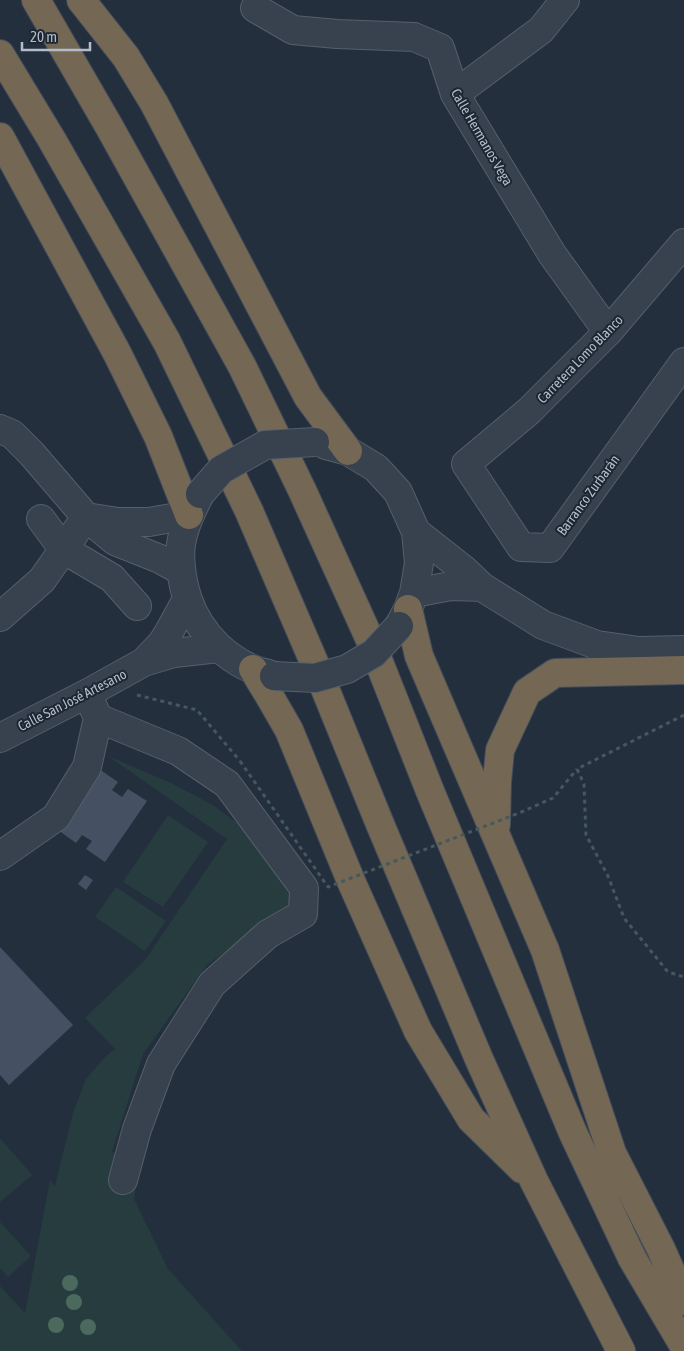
<svg xmlns="http://www.w3.org/2000/svg" width="684" height="1351" viewBox="0 0 684 1351" font-family="'Asap Condensed',sans-serif">
<style>
.green{fill:#263c3f}
.building{fill:#455162}
.lines{fill:none;stroke-linecap:round;stroke-linejoin:round}
.minor-casing{stroke:#565f6c;stroke-width:30}
.highway-casing{stroke:#434c59;stroke-width:30}
.path{stroke:#44595c;stroke-width:3;stroke-dasharray:4 4;stroke-linecap:butt}
.minor{stroke:#38414e;stroke-width:28}
.highway{stroke:#746855;stroke-width:28}
.minor-bridge-casing{stroke:#565f6c;stroke-width:30;stroke-linecap:butt}
.path-bridge{stroke:#44595c;stroke-width:3;stroke-dasharray:4 4;stroke-linecap:butt}
.minor-bridge{stroke:#38414e;stroke-width:28}
.tree{fill:#4b6a5d}
.labels{text-anchor:middle;stroke-width:4;stroke-linejoin:round;paint-order:stroke}
.street-label{font-size:14px;fill:#b4bcc9;stroke:#1d2633}
</style>
<rect width="100%" height="100%" fill="#242f3e"/>
<path class="green" d="M108 756 171 783 213 805 244 828 291 893 289 907 207 965 143 1054 112 1152 139 1160 134 1199 168 1269 242 1351H0V1286L25 1313 50 1180 55 1186 73 1113 86 1079 104 1058 115 1049 85 1018 145 960 227 839Z
M168 815 208 842 163 907 123 882Z
M116 887 166 921 145 951 95 917Z
M0 1138 32 1175 0 1202Z
M0 1222 31 1256 8 1277 0 1268Z"/>
<path class="building" d="M99 769 118 782 112 790 122 797 128 789 147 801 105 862 86 849 92 841 82 835 76 843 58 830Z
M85 875 93 880 86 890 78 884Z
M0 947 73 1025 9 1085 0 1075Z"/>
<g class="lines">
<g class="minor-casing">
<path id="minor" d="M255 8 293 30 337 34 414 37 440 48 455 94 552 254 608 332
M455 94 541 30 565 0
M684 243 608 332 529 411 466 464 521 547 550 548 684 362
M0 429 12 434 32 454 86 517 115 541 160 559 180 570
M326 445 348 451 376 468 398 492 416 532 419 563 414 593 408 609 399 626
M200 494C192 510 184 526 181 544 179 558 181 572 184 586 192 623 218 654 252 669 259 672 267 673 274 676
M86 517 118 522H149L189 515
M41 519 63 549 112 578 137 606
M416 532 463 569 482 587 543 625 597 645 639 651 684 650
M414 593 451 586 482 587
M0 617 42 580 86 517
M144 662 162 643 169 632 187 599
M98 718 178 751 227 784 304 888 303 914 268 934 212 984 161 1064 137 1129 123 1180
M0 738 88 693 144 662 174 653 219 648
M0 856 56 817 87 767 98 718 91 702"/>
</g>
<g class="highway-casing">
<path id="highway" d="M36 0 110 128 242 366 302 490 371 642 430 791 573 1133 632 1258 684 1346
M81 0 126 57 154 103 308 397 348 451
M0 54 52 140 167 342 249 511 317 669 380 824 479 1059 534 1181 621 1351
M0 137 117 353 158 436 189 515
M408 609 419 656 545 950 612 1153 661 1249 684 1301
M253 669 270 697 289 730 351 881 418 1031 471 1119 522 1169
M496 825 497 782 500 750 527 692 555 673 684 670"/>
</g>
<path class="path" d="M137 695 197 710 240 761
M684 715 577 769 584 784 586 835 608 876 624 918 668 972 684 977"/>
<use href="#minor" class="minor"/>
<use href="#highway" class="highway"/>
<g class="minor-bridge-casing">
<path id="minor-bridge" d="M200 494 221 470 265 445 315 442
M274 676 315 678 347 669 374 653 399 626"/>
</g>
<path class="path-bridge" d="M240 761 328 887 519 813 553 798 577 769"/>
<use href="#minor-bridge" class="minor-bridge"/>
</g>
<g class="tree">
<circle cx="70" cy="1283" r="8"/>
<circle cx="74" cy="1302" r="8"/>
<circle cx="56" cy="1325" r="8"/>
<circle cx="88" cy="1327" r="8"/>
</g>
<g class="labels">
<g class="street-label">
<text transform="translate(482 137) rotate(60)" y="5">Calle Hermanos Vega</text>
<text transform="translate(580 359) rotate(-46)" y="5">Carretera Lomo Blanco</text>
<text transform="translate(588 495) rotate(-54)" y="5">Barranco Zurbarán</text>
<text transform="translate(72 700) rotate(-27)" y="5">Calle San José Artesano</text>
</g>
</g>
<path d="M22 42v8h68v-8" fill="none" stroke="#b4bcc9" stroke-width="2.5"/>
<text x="30" y="42" font-size="15" fill="#b4bcc9" stroke="#1d2633" stroke-width="4" paint-order="stroke">20 m</text>
</svg>
